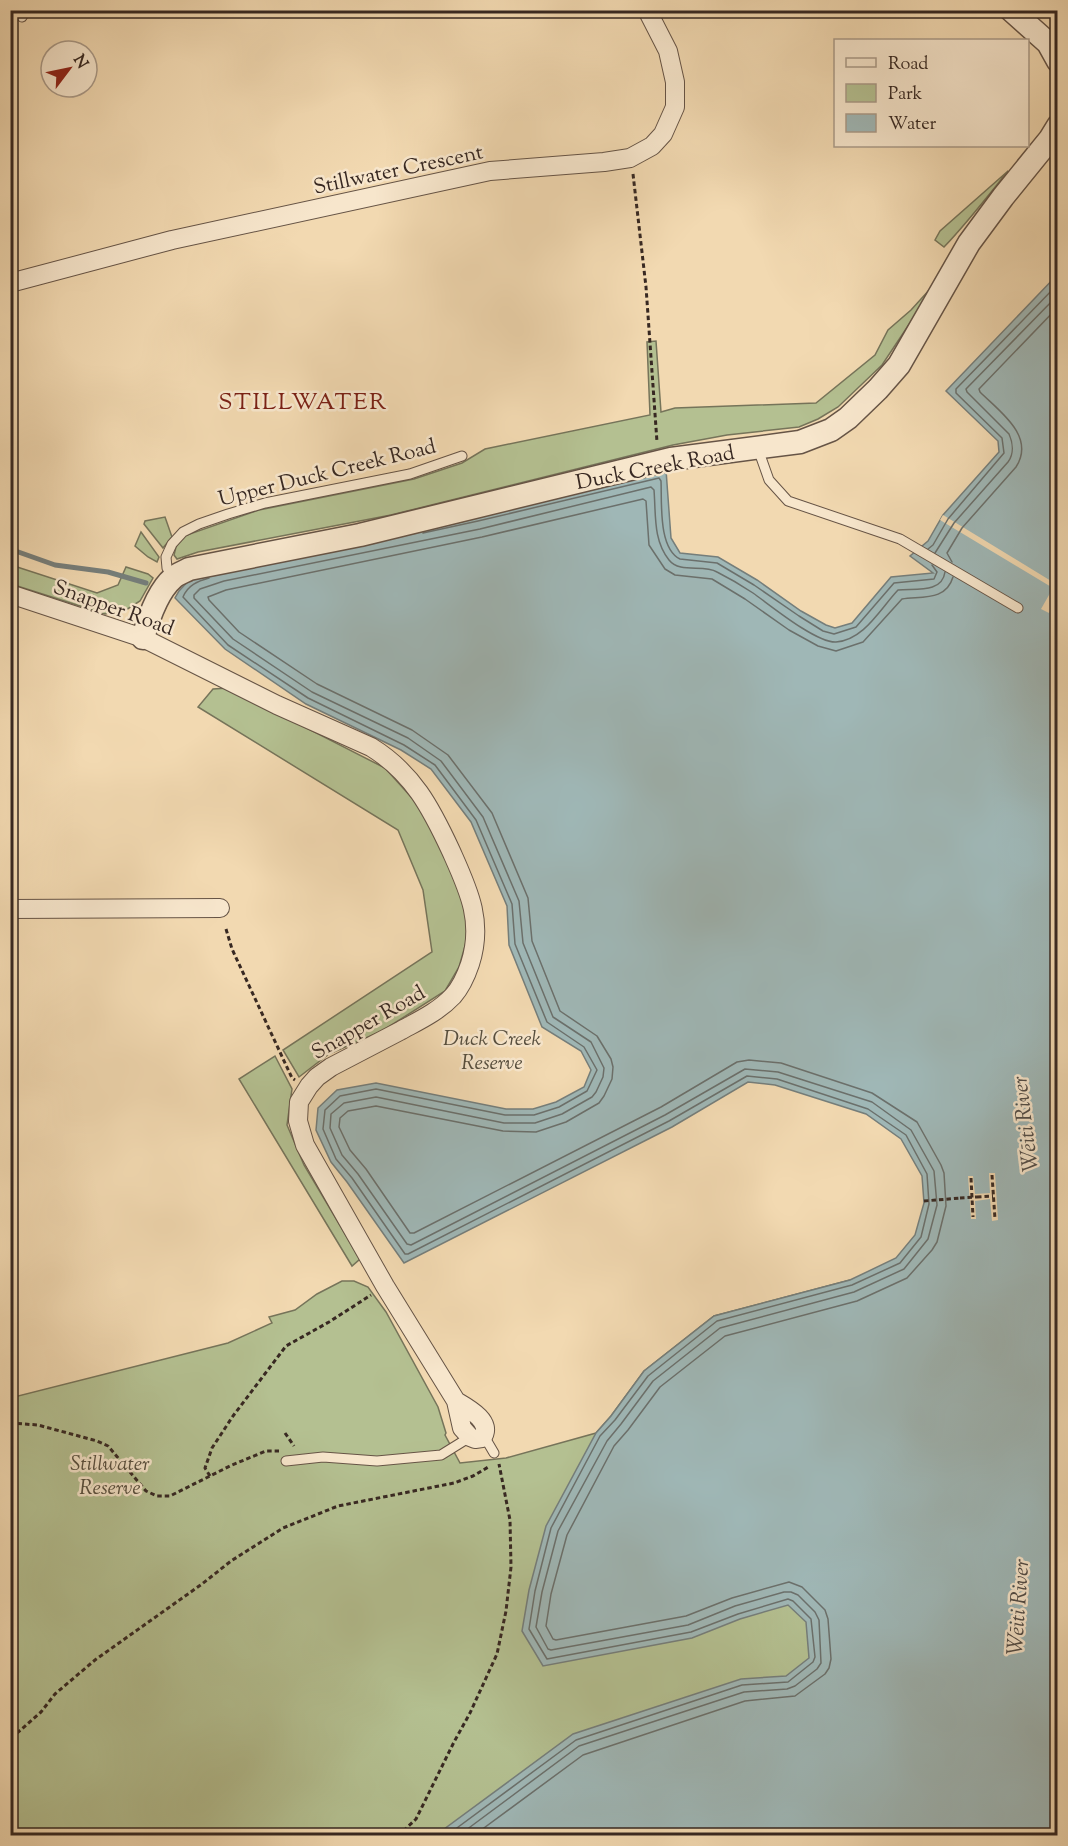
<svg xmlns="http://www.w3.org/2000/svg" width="1068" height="1846" viewBox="0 0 1068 1846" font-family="'Sorts Mill Goudy',serif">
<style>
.green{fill:#b4c091;stroke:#76745a;stroke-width:1.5}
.water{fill:#9fb7b6;stroke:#757e7b;stroke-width:1.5}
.pier{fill:#f2d9b1}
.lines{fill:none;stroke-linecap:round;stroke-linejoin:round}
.shore{stroke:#6b706c;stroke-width:1.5}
.stream{stroke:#757e7b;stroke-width:5}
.service-casing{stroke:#665446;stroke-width:11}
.minor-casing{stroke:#665446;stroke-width:20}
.tertiary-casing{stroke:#665446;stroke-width:25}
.path{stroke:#372822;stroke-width:3;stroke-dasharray:4.5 3;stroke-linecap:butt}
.service{stroke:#f7e6cc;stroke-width:9}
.minor{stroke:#f7e6cc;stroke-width:18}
.tertiary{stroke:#f7e6cc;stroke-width:22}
.path-bridge{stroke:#372822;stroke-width:3;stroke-dasharray:4.5 3;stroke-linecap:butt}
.labels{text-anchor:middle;stroke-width:5;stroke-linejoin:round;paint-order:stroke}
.street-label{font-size:21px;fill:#372822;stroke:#f7e6cc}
.park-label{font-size:21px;font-style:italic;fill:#564e3e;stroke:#f7e6cc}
.water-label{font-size:22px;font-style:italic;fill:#514c47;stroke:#f7e6cc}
.quarter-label{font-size:24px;letter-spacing:1.5px;fill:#7a1f14;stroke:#f7e6cc}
</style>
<rect width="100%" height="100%" fill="#f2d9b1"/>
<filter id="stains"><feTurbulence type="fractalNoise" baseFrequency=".00333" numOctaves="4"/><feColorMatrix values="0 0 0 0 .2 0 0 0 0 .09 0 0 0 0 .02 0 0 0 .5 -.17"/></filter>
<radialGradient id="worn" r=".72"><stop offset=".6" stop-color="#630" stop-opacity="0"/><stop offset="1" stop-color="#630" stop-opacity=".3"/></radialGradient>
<path class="green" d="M1008 171C987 197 967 223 944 247L935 240 940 231Z
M931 288 924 302 882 365 838 407 818 419 799 427 727 435 673 445 391 515 198 552 177 559 174 555 176 547 181 537 259 510 414 479 462 463 485 449 650 415 647 342 656 341 661 412 675 408 816 403 875 355 888 330 911 310Z
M165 517 172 537 163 548 144 524 145 521Z
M141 532 159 557 157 562 148 557 135 546Z
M11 565 97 593 118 585 126 567 148 574 153 578 140 601 126 610 105 614 11 584Z
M228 688 385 768 421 808 458 879 471 925 459 967 445 991 382 1031 329 1054 299 1077 283 1050 432 952 423 890 398 830 198 707 213 689Z
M275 1056 292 1089 287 1125 304 1165 360 1259 352 1266 239 1079Z
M850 1280 865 1835H11L10 1398 228 1343 272 1323 269 1317 295 1310 317 1294 342 1281H354L368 1287 386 1312 438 1407 446 1433 445 1435 460 1463 506 1458 596 1433 611 1416 644 1371 714 1316Z"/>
<path class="water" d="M1057 275V1835H436L573 1734 741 1679 786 1676 809 1658 806 1622 788 1605 740 1619 692 1638 543 1666 522 1631 529 1590 546 1526 596 1433 611 1416 644 1371 714 1316 850 1280 896 1258 915 1235 924 1203 922 1176 901 1139 866 1114 775 1085 748 1082 672 1127 404 1263 347 1182 331 1162 316 1130 318 1108 337 1090 376 1083 506 1109H533L556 1102 584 1087 591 1070 581 1051 542 1027 509 945 507 906 471 822 431 769 401 750 306 704 225 649 175 598 179 591 192 577 666 470 671 538 680 553 718 557 757 580 801 611 826 625 835 628 852 623 891 577 933 573 910 556 928 541 943 515 999 452 998 441 946 391Z"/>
<path class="pier" d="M943 515 1056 584 1057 581V599L1049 613 1041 609 1053 588 940 520Z
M989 1173H995L998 1220 992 1221 990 1199 975 1201 976 1219H971L968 1176H973L975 1194 990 1193Z"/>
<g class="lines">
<path class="shore" d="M423 533 478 521 659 478 661 481C662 502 658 548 680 559L717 563 754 585 799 616 823 631 834 634 856 627 894 583 934 579 937 572 932 565
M928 549 933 545 948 519 1004 453 1002 438 956 393V389L1058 284
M935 553 954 523 1008 462C1014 454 1013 443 1009 434L967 392 966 389 1058 295
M952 562 947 553 962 528 1016 467C1036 436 999 411 980 392L979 389 1058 307
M209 578C198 581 188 585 183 597L228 645 308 698 404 745 435 765 476 820 512 904 515 944 547 1022 584 1047 597 1070 587 1091 559 1107 534 1115H505L376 1089 340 1096 325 1110 323 1129 336 1159 352 1178 405 1254H408L669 1121 747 1076 777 1079 868 1109 906 1135 927 1174 929 1204 921 1237 900 1263 852 1285 717 1321 648 1376 615 1420 600 1436 551 1528 535 1591 529 1629 547 1659 691 1632 738 1614 788 1599 793 1601 811 1619 815 1657 813 1662 788 1682 742 1685 576 1740 446 1836
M458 1836 579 1746 744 1692 787 1689 795 1686 817 1669 821 1663 819 1620 815 1612 798 1595 791 1592H784L735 1606 688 1625 551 1650 548 1649 536 1627 542 1592 558 1531 607 1441 621 1424 653 1381 720 1328 854 1292 904 1269 928 1239 937 1205 934 1171 911 1130 872 1102 778 1072 745 1069 665 1115 411 1245 407 1244 358 1174 342 1155 330 1128 331 1114 344 1103 376 1097 504 1123H535L562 1114 592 1097 596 1092 603 1077 604 1068 591 1042 553 1017 523 943 519 901 483 817 441 761 408 738 312 692 233 639 194 598V595L200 589 224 581 480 529 651 487 654 490C656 515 653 540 669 560 680 574 703 564 717 572 729 578 741 585 753 593 770 605 816 643 836 642 864 640 880 609 898 590 914 588 942 594 945 572
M473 1836 583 1755 745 1701 795 1696 825 1674 829 1668 831 1659 828 1619 825 1610 802 1587 789 1582 732 1598 686 1616 556 1640 553 1639 546 1626 551 1594 567 1535 614 1446 628 1430 660 1387 725 1336 857 1301 907 1278 932 1250 937 1242 946 1206 944 1173 941 1165 917 1122 872 1093 781 1063 749 1060 737 1062 661 1107 414 1233H410L366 1169 350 1150 339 1127 340 1118 348 1111 376 1106 503 1131 536 1132 566 1122 599 1103 604 1096 612 1079 613 1067 611 1059 597 1036 560 1011 532 941 528 898 492 813 448 755 412 730 317 684 239 632 209 600 208 597 226 590 482 537 643 499 646 501 649 545 665 569 675 575 712 579 745 599 789 630 818 646 836 651 863 642 902 599C922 596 946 601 953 577"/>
<path class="stream" d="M10 549 55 565 108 572 146 583"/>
<g class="service-casing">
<path id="service" d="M22 17 26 10
M758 449 769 480 788 501 900 539 1018 608
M173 578 167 568 166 557 172 544 183 532 199 524 228 514 265 503 410 474 462 456
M484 1436 494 1453
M286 1461 323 1457 377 1461 441 1455 470 1437"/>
</g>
<g class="minor-casing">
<path id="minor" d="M10 283 172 240 490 171 604 162 630 158 652 146 663 134 675 107V82L668 51 647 10
M10 594 143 638 277 705 371 747C413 773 431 808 451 851 468 889 484 921 470 964 466 976 461 987 453 996 438 1012 418 1021 400 1031 377 1043 354 1055 331 1067L317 1077 309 1086 299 1102 298 1121 305 1145 385 1286 456 1401 462 1428 470 1437 475 1439 482 1438C494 1422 468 1408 456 1401
M10 909 220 908"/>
</g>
<g class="tertiary-casing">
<path id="tertiary" d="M1011 10 1048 43 1058 61
M143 638C148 620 158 591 173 578 177 574 184 572 189 569L360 535 671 459 800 442 831 430 848 418 878 389 899 365 969 243 1003 197 1050 139 1058 126"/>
</g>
<path class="path" d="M633 174 646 287 657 442
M226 929 232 949 292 1078 295 1080
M992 1175 995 1219
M971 1178 973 1217
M977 1197 993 1196
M924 1201 960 1198
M10 1423 38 1425 97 1441 108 1446 146 1491 157 1496H170L232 1465 266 1451H279
M285 1433 294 1446
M210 1476 205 1468 212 1448 233 1416 286 1346 329 1322 371 1295
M10 1736 16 1734 41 1712 55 1694 95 1660 202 1584 231 1561 283 1528 338 1506 454 1483 473 1476 490 1466
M398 1836 416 1819 454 1742 470 1713 497 1654 506 1611 511 1567 510 1520 499 1464"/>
<use href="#service" class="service"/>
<use href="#minor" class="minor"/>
<use href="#tertiary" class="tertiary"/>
<path class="path-bridge" d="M960 1198 977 1197"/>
</g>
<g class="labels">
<g class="street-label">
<text transform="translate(398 169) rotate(-12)" y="7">Stillwater Crescent</text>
<text transform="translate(655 467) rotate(-11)" y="7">Duck Creek Road</text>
<text transform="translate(327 472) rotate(-14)" y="7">Upper Duck Creek Road</text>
<text transform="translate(114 607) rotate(20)" y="7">Snapper Road</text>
<text transform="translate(368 1022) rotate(-30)" y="7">Snapper Road</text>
</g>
<g class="park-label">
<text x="492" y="1045">Duck Creek<tspan x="492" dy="24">Reserve</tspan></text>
<text x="110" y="1470">Stillwater<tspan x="110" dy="24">Reserve</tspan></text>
</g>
<g class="water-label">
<text transform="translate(1024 1124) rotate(-97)" y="8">Wēiti River</text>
<text transform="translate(1017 1607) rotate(-86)" y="8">Wēiti River</text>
</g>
<g class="quarter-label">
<text x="303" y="409">STILLWATER</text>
</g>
</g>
<rect width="1068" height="1846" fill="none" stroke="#f2d9b1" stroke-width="36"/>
<rect x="12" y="12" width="1044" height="1822" fill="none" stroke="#372822" stroke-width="3"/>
<rect x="18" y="18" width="1032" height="1810" fill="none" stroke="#372822" stroke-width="1.5"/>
<rect x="834" y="39" width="195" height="108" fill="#f7e6cc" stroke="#aa9a88" stroke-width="1.5"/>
<rect x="846" y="58" width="30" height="9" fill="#f7e6cc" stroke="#aa9a88" stroke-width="1.5"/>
<text x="888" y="69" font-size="18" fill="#372822">Road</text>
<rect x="846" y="84" width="30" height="18" fill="#b4c091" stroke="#aa9a88" stroke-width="1.5"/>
<text x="888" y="99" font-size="18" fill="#372822">Park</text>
<rect x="846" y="114" width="30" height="18" fill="#9fb7b6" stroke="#aa9a88" stroke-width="1.5"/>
<text x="888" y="129" font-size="18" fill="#372822">Water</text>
<g transform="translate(69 69) rotate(58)"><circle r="28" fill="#f7e6cc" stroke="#aa9a88" stroke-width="1.5"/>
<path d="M0-4.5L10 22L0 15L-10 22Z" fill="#8f2418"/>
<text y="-9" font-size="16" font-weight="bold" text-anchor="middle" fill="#372822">N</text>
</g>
<rect width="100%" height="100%" filter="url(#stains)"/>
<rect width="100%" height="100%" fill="url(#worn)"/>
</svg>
